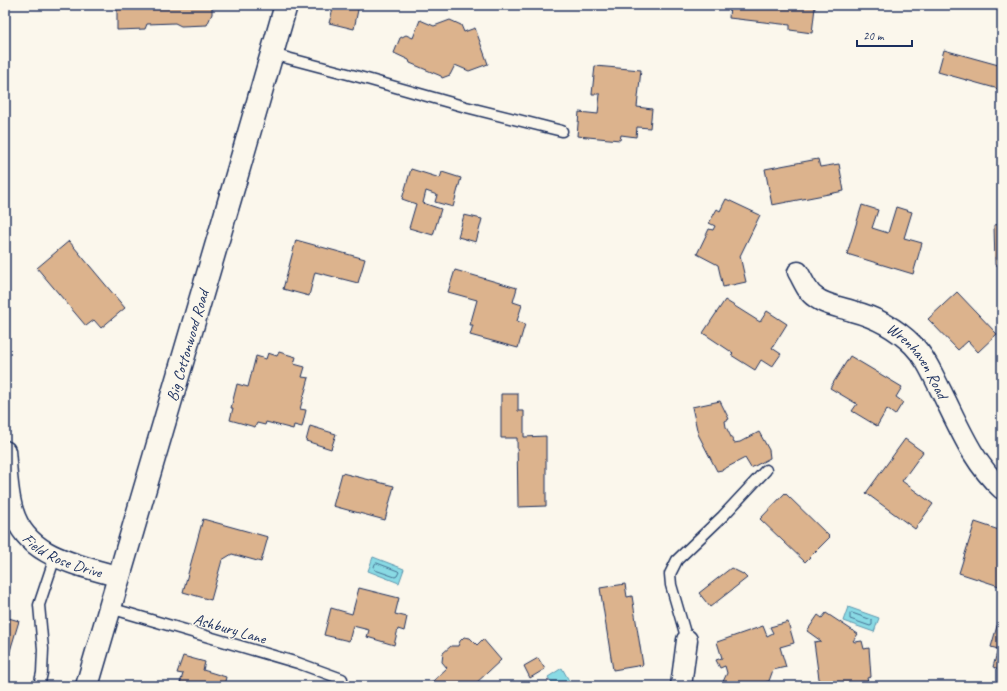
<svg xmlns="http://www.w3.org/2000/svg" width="1007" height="691" viewBox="0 0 1007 691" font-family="Caveat,sans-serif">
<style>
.water{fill:#89dae4;stroke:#5d96ae}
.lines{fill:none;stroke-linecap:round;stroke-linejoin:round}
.shore{stroke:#477394;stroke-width:1}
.building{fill:#dcb38d;stroke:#1b2f5e}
.service-casing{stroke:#1b2f5e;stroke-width:13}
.minor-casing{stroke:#1b2f5e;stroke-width:23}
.secondary-casing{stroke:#1b2f5e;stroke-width:25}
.service{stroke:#fbf7ec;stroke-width:10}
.minor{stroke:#fbf7ec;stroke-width:20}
.secondary{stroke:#fbf7ec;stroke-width:22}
.labels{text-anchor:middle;stroke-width:3;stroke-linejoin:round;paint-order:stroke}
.street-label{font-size:16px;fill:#1b2f5e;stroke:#fbf7ec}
</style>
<rect width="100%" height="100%" fill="#fbf7ec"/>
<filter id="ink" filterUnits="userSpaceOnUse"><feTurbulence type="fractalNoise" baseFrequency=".025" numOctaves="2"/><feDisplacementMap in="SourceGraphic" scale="8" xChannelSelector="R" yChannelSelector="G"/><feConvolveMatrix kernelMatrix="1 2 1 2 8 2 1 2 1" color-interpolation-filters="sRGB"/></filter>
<g filter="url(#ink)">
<path class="water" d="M373 557 404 569 399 583 368 571Z
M848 607 879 618 874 632 843 621Z
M562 668 572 686H553L548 677Z"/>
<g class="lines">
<path class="shore" d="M377 563 398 571 399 572 397 576 395 577 375 570 374 567 375 564Z
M852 613 872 620V625L870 626 850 619V614Z"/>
</g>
<path class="building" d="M117 5H212V14L207 25 181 26 175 23 147 24 145 29 117 30Z
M334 5H359L354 29 329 23Z
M730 5H800L815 7 812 33 790 30V25L729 18Z
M420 20 434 26 450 20 461 25 464 32 475 28 488 64 469 71 455 65 450 75 442 78 441 76 410 63 409 60 394 53 400 38 406 35 413 38Z
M944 50 1002 66V90L938 72Z
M595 66 641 70 637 107 652 109 650 128 637 127 636 137 621 135 620 140 577 136 579 112 598 114 600 94H592Z
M818 159 820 167 839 164 844 191 772 205 765 169Z
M411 169 440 178 442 172 461 178 453 207 435 202 437 195 426 191 423 203 441 209 433 235 409 228 416 204 402 199Z
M726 199 760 215 740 256 746 282 723 287 718 265 697 254 709 229 713 230 715 226 709 223 717 209 720 211Z
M862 205 878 210 872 228 888 233 896 207 912 212 904 238 922 243 913 274 847 254Z
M464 215 482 219 476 242 458 237Z
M1002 224V265H995L994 225Z
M296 240 365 259 358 283 315 272 309 296 283 289Z
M69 241 125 308 101 328 94 320 86 326 37 268Z
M455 270 517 288 513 302 522 305 517 321 525 324 518 348 470 335 473 325H470L477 300 448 292Z
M957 292 997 334 978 352 968 341 958 350 928 319Z
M725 300 760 322 767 311 787 324 772 348 781 354 772 367 761 360 755 370 731 355 733 353 703 333Z
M279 352 296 357 294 364 305 367 302 377 309 378 300 409 306 410 302 427 294 425 293 429 266 422 265 425 257 423 255 427 230 420 233 408H231L237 384 248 387 256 356 266 359 268 353 277 356Z
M850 356 902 387 896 397 903 402 895 415 887 409 877 426 852 411 857 404 830 388Z
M501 394H518V411H524V437L546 436V506L518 507 517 438H501Z
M720 401 729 419 725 421 726 427 734 443 740 442 759 432 769 450 770 458 751 468 745 458 722 470 717 471 698 434 692 407Z
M310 426 336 434 331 449 306 441Z
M905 439 923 452 902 481 933 504 915 529 866 493Z
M342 473 394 486 385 520 333 506Z
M785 493 830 537 805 562 760 519Z
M203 519 268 537 261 562 232 554 222 560 211 600 183 592Z
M975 522 1002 531V587L959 573Z
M731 568 743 574 747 578 710 607 699 593Z
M625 584 627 597 632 596 643 665 613 670 600 588Z
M359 588 399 598 395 614 407 617 404 631 398 629 394 645 367 637 369 630 353 626 349 641 324 635 331 608 352 614Z
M826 613 858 634 853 641 855 642 862 641 864 649 869 648 871 677 867 678 869 686H820L814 642 821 641 807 631 818 615 822 618Z
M5 617 19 621 10 651 5 649Z
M999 619 1002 620V670L993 667 998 649 991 647Z
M788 622 794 643 780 647 786 667 773 670 769 681 755 686H721L727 673 725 666 720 668 716 660 722 658 717 642 763 626 767 636 773 633 770 627Z
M464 637 470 638 477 645 483 639 501 660 474 685V686H432V682L447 668 442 662 443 653 451 646H458L460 641Z
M183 656 205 662 203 670 226 677 224 686H179L183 674 177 673Z
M538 658 545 669 530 678 524 666Z"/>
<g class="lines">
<g class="service-casing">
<path id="service" d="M272 54 367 79 466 107 562 131
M110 608 298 663 342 679
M687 640 671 585 670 574 677 560 723 516 766 470
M39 686 42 673 43 649 39 605 55 557"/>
</g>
<g class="minor-casing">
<g id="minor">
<path id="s1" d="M798 272C803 280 807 292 815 297 825 305 840 307 852 311 875 317 896 328 913 345 925 357 932 373 940 389 958 424 972 462 1002 489"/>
<path id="s2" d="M5 451C7 470 7 492 13 511 27 558 78 564 119 577"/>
<path d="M681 686 687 640"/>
</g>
</g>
<g class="secondary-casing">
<g id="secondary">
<path id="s3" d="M87 686 234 185 286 5"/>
</g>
</g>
<use href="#service" class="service"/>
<use href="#minor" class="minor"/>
<use href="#secondary" class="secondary"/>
</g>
</g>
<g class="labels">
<g class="street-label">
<text dy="6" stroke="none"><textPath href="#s3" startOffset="355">Big Cottonwood Road</textPath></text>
<text dy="6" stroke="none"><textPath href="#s1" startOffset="156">Wrenhaven Road</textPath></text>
<text dy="6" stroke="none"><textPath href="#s2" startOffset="131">Field Rose Drive</textPath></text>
<text transform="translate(230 628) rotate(16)" y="6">Ashbury Lane</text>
</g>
</g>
<rect width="1007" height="691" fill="none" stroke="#fbf7ec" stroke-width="20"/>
<rect x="10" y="10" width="987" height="671" fill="none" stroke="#1b2f5e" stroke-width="1.5" filter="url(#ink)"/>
<path d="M857 40v6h55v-6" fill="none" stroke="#1b2f5e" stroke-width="2"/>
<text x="863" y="40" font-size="12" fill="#1b2f5e" stroke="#fbf7ec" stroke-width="3" paint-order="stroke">20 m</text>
</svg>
